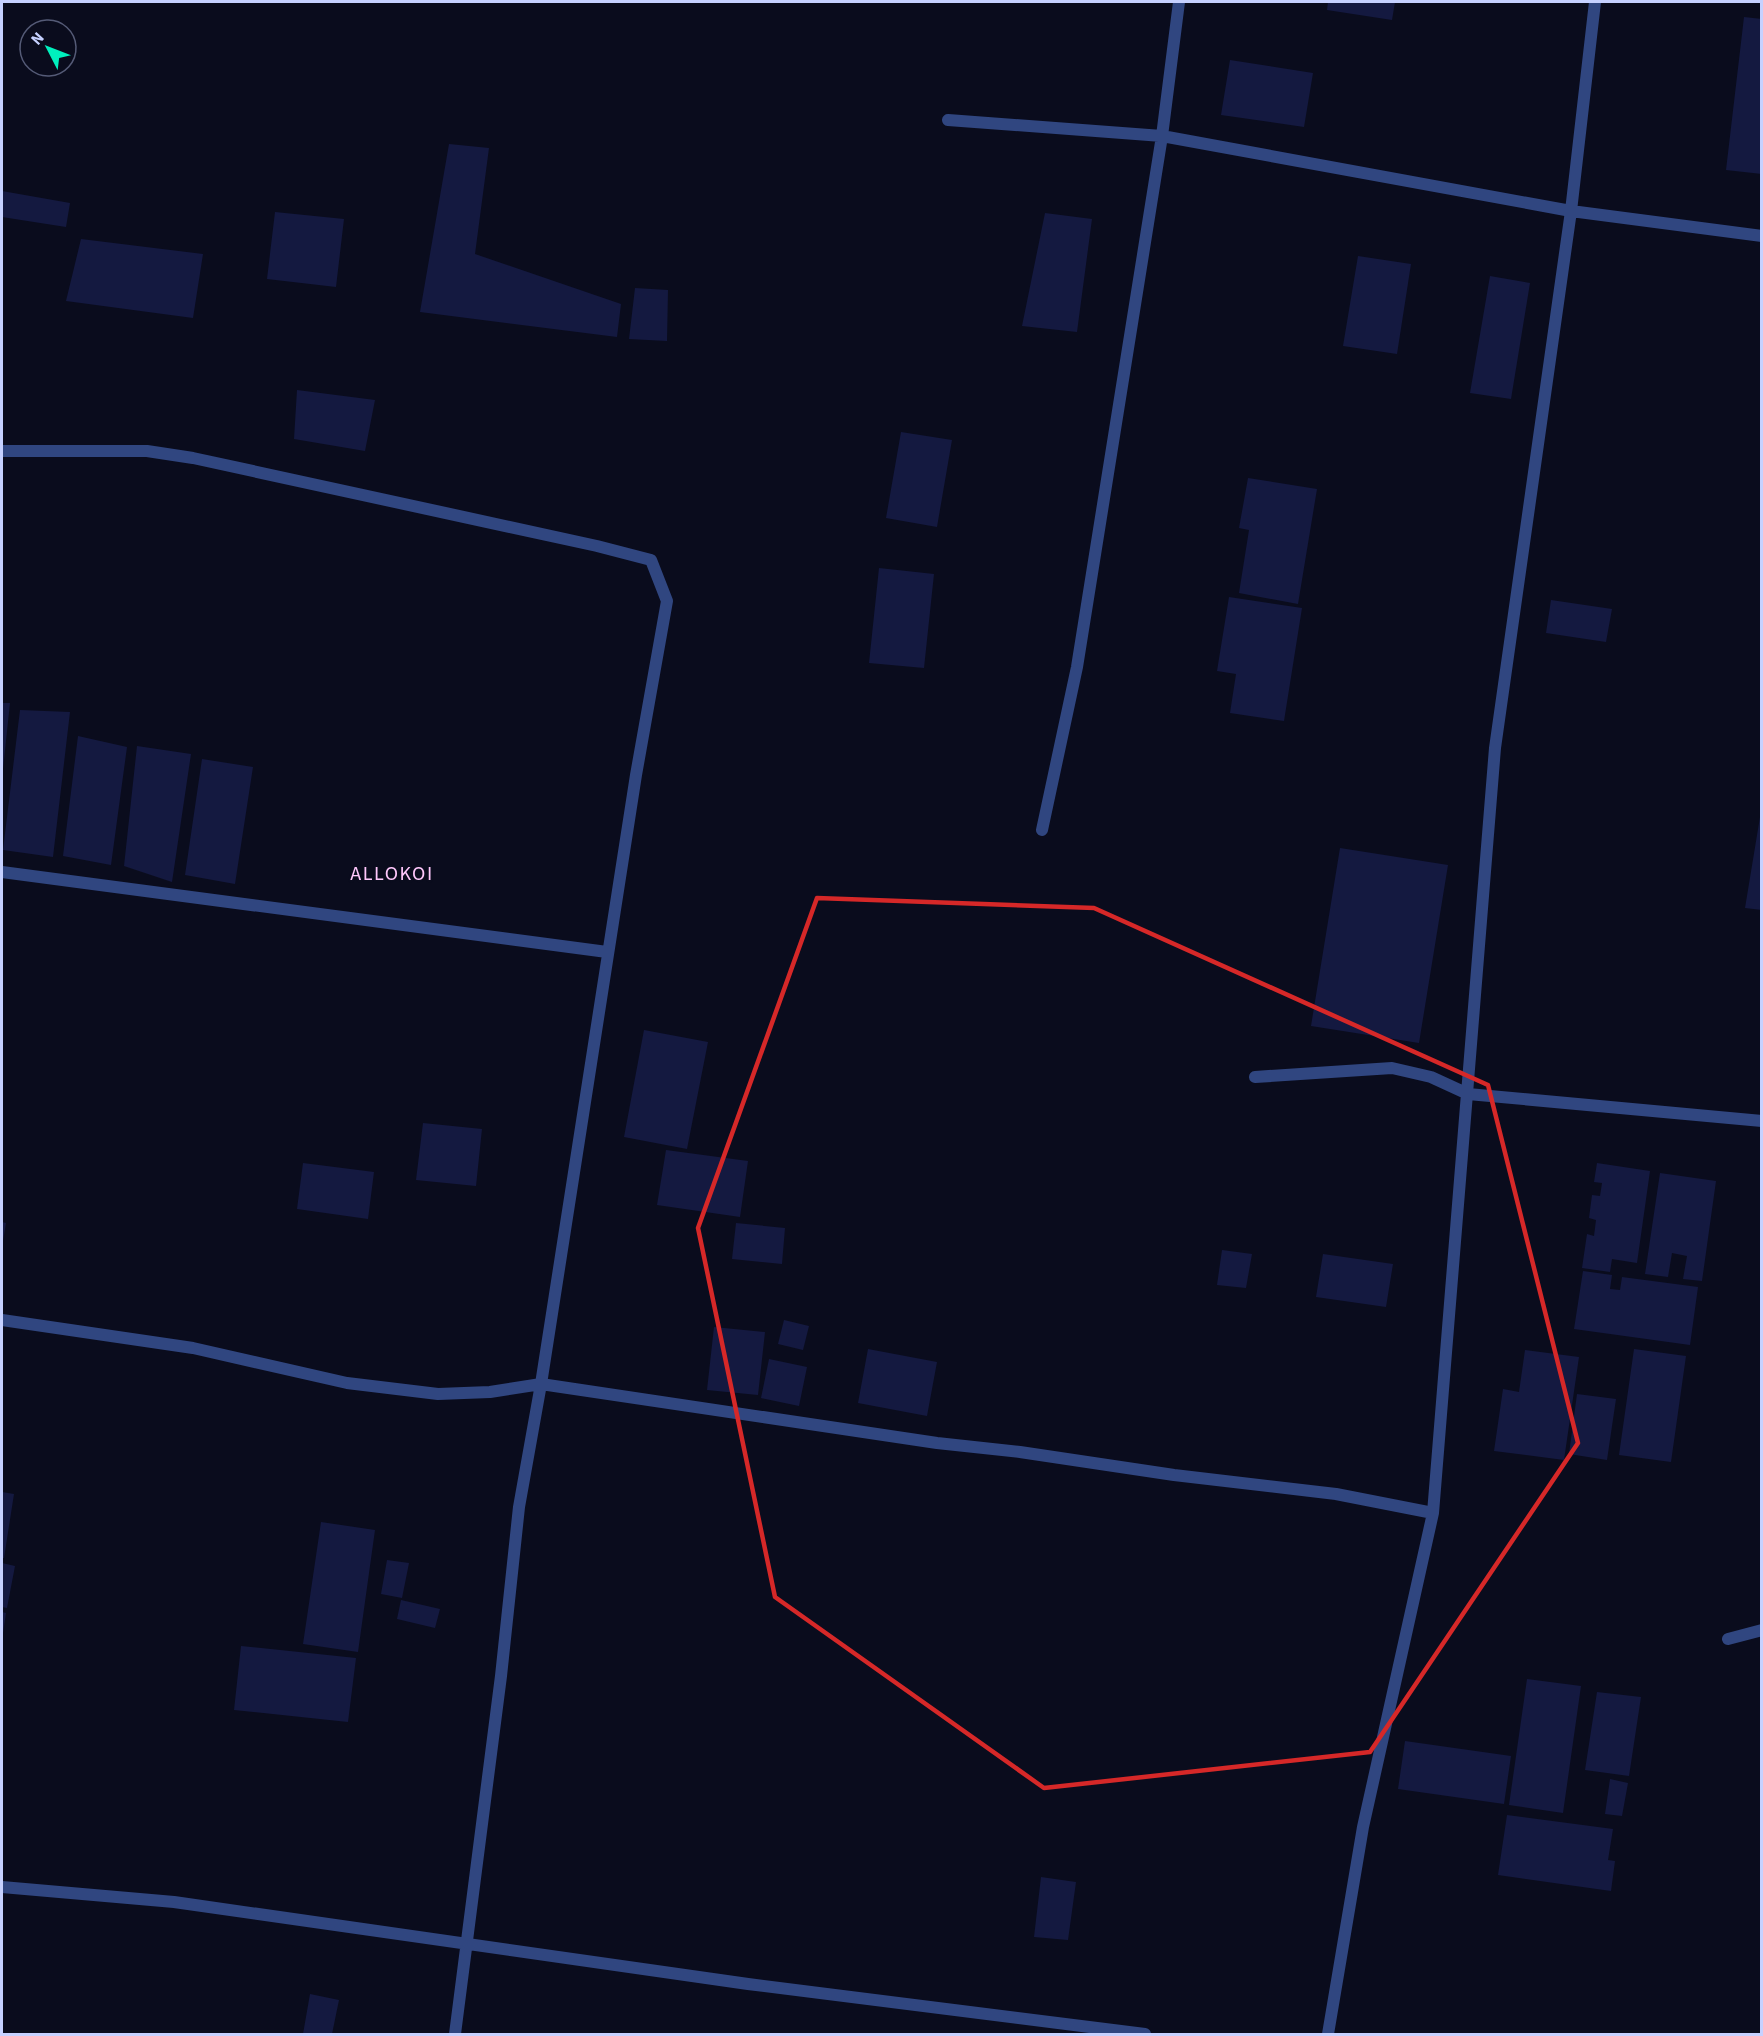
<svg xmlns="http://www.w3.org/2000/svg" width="1763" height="2036" viewBox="0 0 1763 2036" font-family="'Source Sans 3',sans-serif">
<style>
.building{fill:#141940}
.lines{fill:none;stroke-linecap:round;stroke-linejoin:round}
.street{stroke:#304680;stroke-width:12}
.marked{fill:none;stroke:#d62828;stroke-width:4.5;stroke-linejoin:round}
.labels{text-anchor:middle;stroke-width:4.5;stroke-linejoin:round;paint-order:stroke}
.quarter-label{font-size:20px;letter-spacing:1.5px;fill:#ffc8fc;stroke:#0a0c1d}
</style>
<rect width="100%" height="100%" fill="#0a0c1d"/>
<path class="building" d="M1328 2H1395L1392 20 1327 10Z
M1744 17 1762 19V174L1726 170Z
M1230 60 1313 73 1304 127 1221 115Z
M449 144 489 148 475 254 621 304 617 337 420 312Z
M2 191 70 203 66 227 2 217Z
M275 212 344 219 336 287 267 279Z
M1045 213 1092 219 1077 332 1022 326Z
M81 239 203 254 193 318 66 301Z
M1358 256 1411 264 1397 354 1343 346Z
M1490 276 1530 283 1511 399 1470 393Z
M635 288 668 290 667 341 629 339Z
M297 390 375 400 365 451 294 439Z
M901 432 952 440 937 527 886 518Z
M1248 478 1317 489 1298 604 1239 593 1249 530 1239 528Z
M879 568 934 574 924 668 869 663Z
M1229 597 1302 608 1284 721 1230 713 1236 674 1217 671Z
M1551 600 1612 609 1606 642 1546 633Z
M2 703H10L3 769 2 768Z
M20 710 70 712 53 857 3 850Z
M78 736 127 747 111 865 63 856Z
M137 746 191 754 172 882 124 866Z
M202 759 253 767 235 884 185 875Z
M1760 817H1762V910L1745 908Z
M1340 848 1448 865 1419 1043 1311 1026Z
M644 1030 708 1042 687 1149 624 1137Z
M423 1123 482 1129 476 1186 416 1180Z
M666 1150 748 1161 740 1217 657 1205Z
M303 1163 374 1172 368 1219 297 1209Z
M1597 1163 1650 1171 1637 1263 1612 1259 1610 1272 1582 1268 1587 1234 1594 1236 1596 1220 1589 1218 1592 1195 1600 1196 1602 1183 1594 1182Z
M1660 1173 1716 1181 1702 1281 1683 1279 1687 1256 1672 1253 1668 1277 1645 1274Z
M2 1222 6 1223 3 1241H2Z
M736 1223 785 1228 782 1264 732 1259Z
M1222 1250 1252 1254 1246 1288 1217 1285Z
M1323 1254 1393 1264 1386 1307 1316 1297Z
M1583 1271 1612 1275 1610 1289 1620 1290 1622 1277 1698 1287 1690 1345 1574 1329Z
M784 1320 809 1326 803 1350 778 1344Z
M714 1327 765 1332 758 1395 707 1390Z
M868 1349 937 1362 927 1416 858 1403Z
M1634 1349 1686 1356 1671 1462 1619 1455Z
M1525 1350 1579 1357 1564 1460 1494 1451 1503 1389 1519 1392Z
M769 1359 807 1367 799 1406 761 1398Z
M1577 1394 1616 1399 1607 1460 1569 1454Z
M2 1492 14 1494 4 1558H2Z
M321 1522 375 1530 358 1652 303 1644Z
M387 1560 409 1563 402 1598 381 1594Z
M2 1563 15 1566 7 1608 2 1607Z
M401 1600 440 1609 435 1628 397 1619Z
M2 1612 6 1613 3 1633H2Z
M241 1646 356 1658 348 1722 234 1710Z
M1527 1679 1581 1686 1563 1813 1509 1805Z
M1597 1692 1641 1697 1629 1776 1585 1770Z
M1405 1741 1511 1756 1504 1804 1398 1789Z
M1610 1779 1628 1783 1622 1816 1605 1814Z
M1507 1815 1613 1829 1608 1860 1615 1861 1611 1891 1498 1875Z
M1041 1877 1076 1882 1068 1940 1034 1937Z
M310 1994 339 2000 332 2034H303Z"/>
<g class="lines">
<path class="street" d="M948 120 1162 136 1571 211 1762 236
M2 451H147L193 458 597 546 651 560 667 601 636 775 541 1384 519 1507 501 1676 455 2034
M1042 830 1077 667 1162 136 1179 2
M2 872 607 952
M1255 1077 1392 1068 1431 1077 1468 1094 1762 1121
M2 1320 193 1348 347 1383 438 1394 490 1392 541 1384 937 1443 1020 1452 1174 1475 1336 1494 1433 1513 1363 1827 1328 2034
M1433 1513 1495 748 1571 211 1595 2
M1728 1639 1762 1630
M2 1887 174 1902 748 1984 1145 2034"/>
</g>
<path class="marked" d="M817 898 1094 908 1488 1085 1578 1443 1370 1752 1044 1788 775 1597 698 1228Z"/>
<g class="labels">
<g class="quarter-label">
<text x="392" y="880">ALLOKOI</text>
</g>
</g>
<rect width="1763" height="2036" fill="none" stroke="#c6d1ff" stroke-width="6"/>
<g transform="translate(48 48) rotate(312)"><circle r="28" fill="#0a0c1d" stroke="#555b77" stroke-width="1.5"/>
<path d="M0-4.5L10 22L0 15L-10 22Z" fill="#00f1be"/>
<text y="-9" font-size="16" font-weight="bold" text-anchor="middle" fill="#c6d1ff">N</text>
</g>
</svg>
